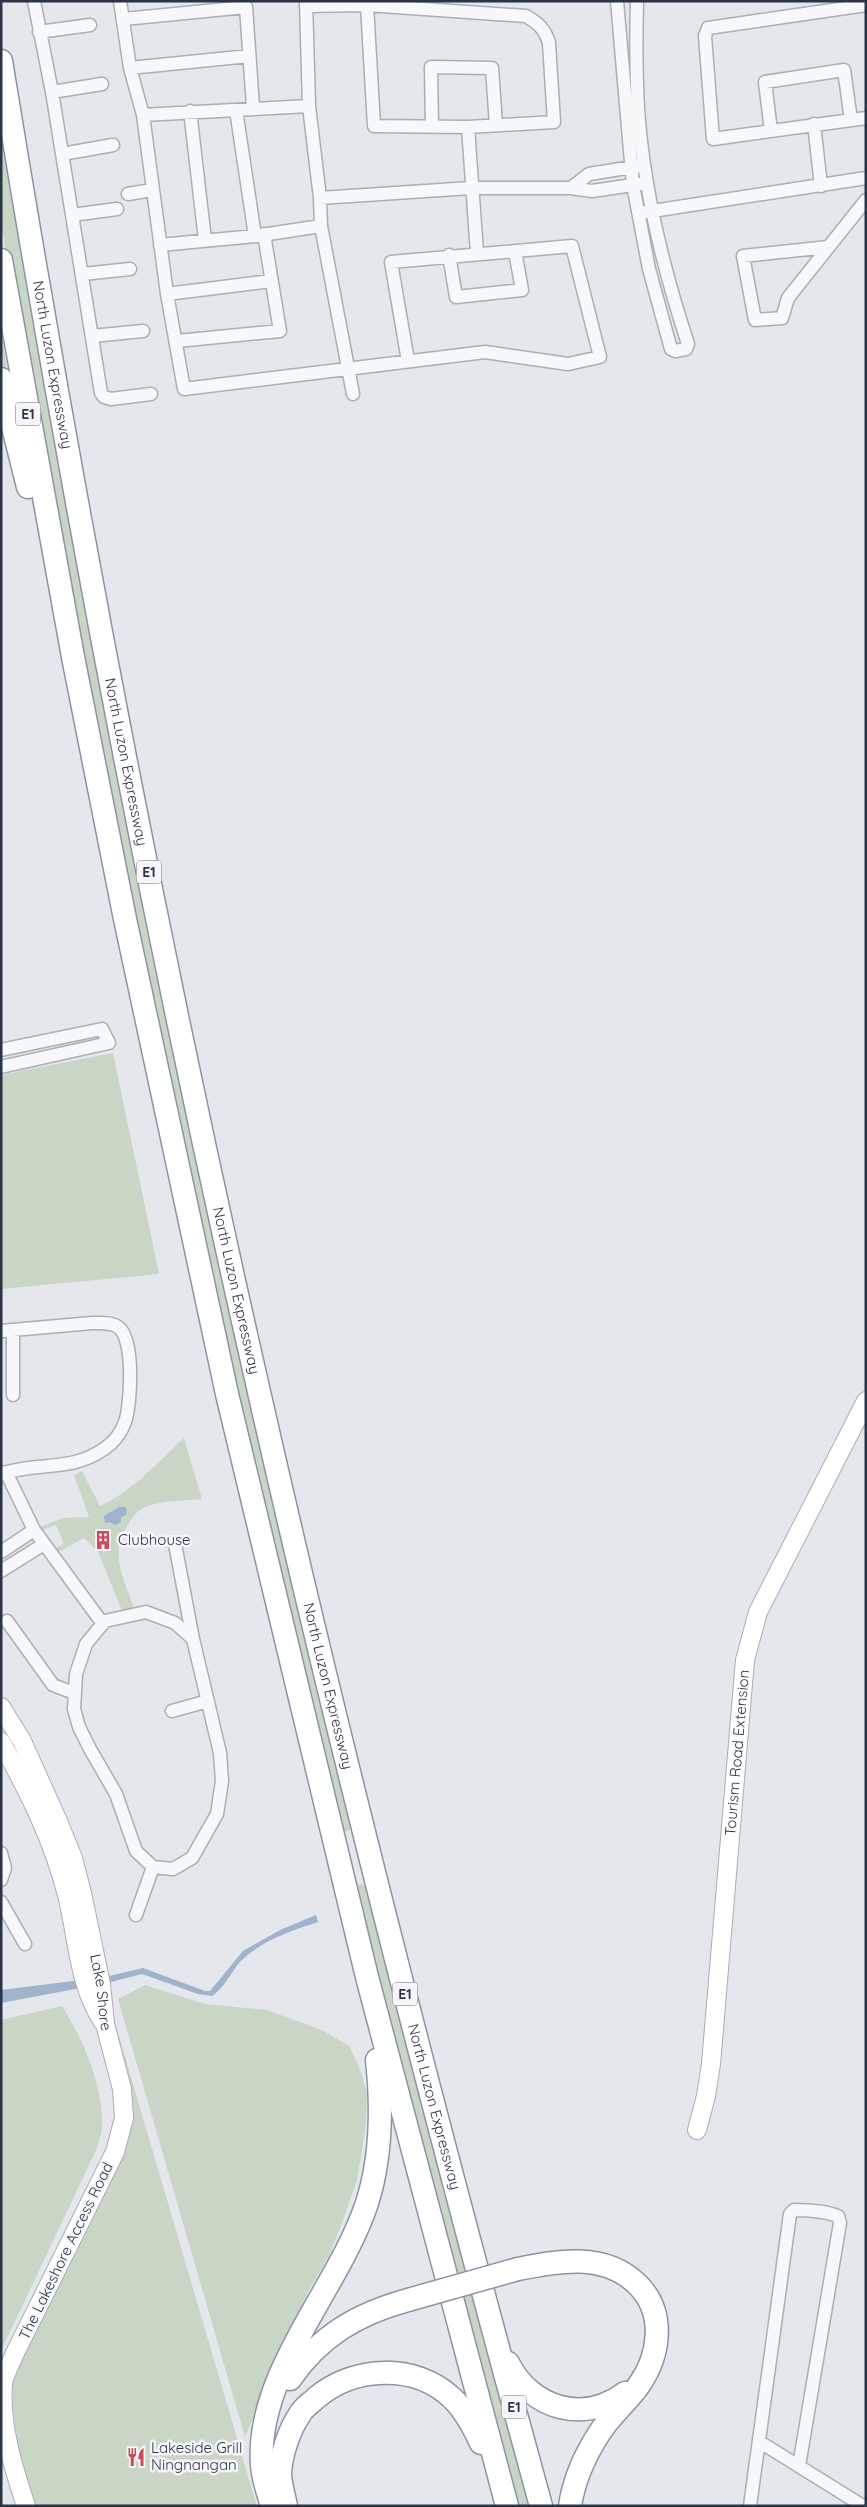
<svg xmlns="http://www.w3.org/2000/svg" width="867" height="2507" viewBox="0 0 867 2507" font-family="Quicksand,sans-serif">
<style>
.green{fill:#c9d6c5}
.water{fill:#9fb4cc}
.lines{fill:none;stroke-linecap:round;stroke-linejoin:round}
.street-casing{stroke:#a9aeb7;stroke-width:15}
.secondary-casing{stroke:#a9aeb7;stroke-width:20}
.highway-casing{stroke:#8b94a3;stroke-width:25}
.street{stroke:#f7f8fa;stroke-width:12}
.secondary{stroke:#fff;stroke-width:18}
.highway{stroke:#fff;stroke-width:22}
.highway-bridge-casing{stroke:#8b94a3;stroke-width:25;stroke-linecap:butt}
.highway-bridge{stroke:#fff;stroke-width:22}
.labels{text-anchor:middle;stroke-width:5;stroke-linejoin:round;paint-order:stroke}
.shield{fill:#f4f6f9;stroke:#676e7b;stroke-width:1}
.shield-label{font-size:14px;font-weight:bold;fill:#2b3445}
.street-label{font-size:15px;fill:#2b3445;stroke:#f4f6f9}
.poi-label{font-size:15px;fill:#2b3445;stroke:#f4f6f9;text-anchor:start}
</style>
<rect width="100%" height="100%" fill="#e4e7ec"/>
<path class="green" d="M1 95 47 364 354 1823 351 1829 345 1832 339 1829 193 1209 27 372 1 223Z
M1 333 12 399 8 400 1 359Z
M113 1053 159 1274 1 1289V1075Z
M184 1438 202 1499C185 1501 164 1500 148 1506 139 1509 134 1515 129 1523 108 1555 124 1578 135 1611L124 1615 98 1552 84 1538 49 1557V1551L64 1544 56 1525 40 1531 32 1530 63 1518 89 1517 74 1475 82 1471 100 1506C133 1491 157 1463 184 1438Z
M361 1884 366 1886 535 2506H513L417 2147 357 1886Z
M145 1985 205 2004 267 2010 322 2030 349 2046 360 2069 367 2093 366 2125 357 2180 343 2220 329 2256 308 2292 287 2337 245 2437 118 1999Z
M109 2002 246 2469 257 2506H33L18 2456 13 2406V2377L124 2134Z
M62 2006C83 2040 103 2084 102 2125 102 2133 99 2141 97 2148L1 2351V2020Z"/>
<path class="water" d="M119 1507H125L127 1510 126 1515 121 1517V1522L115 1525 110 1522 105 1523 104 1516Z
M316 1915 318 1922C290 1931 260 1941 239 1963 230 1974 224 1988 212 1996L198 1994 142 1974 107 1983 1 2003V1990L105 1977 143 1968 205 1991H210L243 1951 280 1930Z"/>
<g class="lines">
<g class="street-casing">
<path id="street" d="M34 1 52 92 101 393 104 397 111 399 151 394
M120 1 130 68 143 115 167 294 184 389 485 352 568 364 600 357 572 246 391 262 408 361
M306 1 309 106 320 198 321 226 353 394
M617 1 633 185 649 269 671 349 675 351 686 349 688 344C663 268 643 188 638 107 636 72 636 37 637 1
M866 5 715 27 708 28 705 36 713 139 866 118
M306 6 367 5 526 16C538 23 545 29 549 43L554 122 468 127 374 126 367 5
M124 19 246 7 253 107
M39 32 90 25
M130 68 249 56
M52 92 102 84
M236 110 255 236
M190 111 205 240
M143 115 309 106
M814 124 821 186
M432 127 431 67 492 68 496 125
M468 127 477 253
M771 131 765 82 844 70 851 120
M62 154 113 145
M571 188 589 174 639 166
M128 194 152 190
M320 198 471 188H571L592 191 639 184
M646 212 866 178
M72 215 117 209
M160 245 255 236 321 226
M828 247 743 256 755 320 782 318 788 298 866 200
M449 255 456 297 522 290 515 251
M83 274 130 269
M167 294 271 281
M92 336 143 331
M177 341 280 331 264 234
M1 1050 102 1029 109 1043 1 1067
M1 1331 92 1323C101 1323 111 1322 118 1327 135 1338 131 1405 125 1422 121 1433 113 1443 104 1449 69 1473 37 1461 1 1474
M13 1395V1330
M6 1472 34 1530 103 1624
M175 1544 193 1639
M1 1552 34 1530
M1 1571 44 1544
M146 1612 175 1623 193 1639 220 1753 222 1781 217 1814 192 1858 173 1869 153 1867 136 1851 116 1794 90 1749 79 1727 74 1709 76 1674 86 1644 105 1621Z
M7 1621 53 1685 74 1693
M172 1711 208 1701
M1 1853 5 1868 1 1880
M1 1902 25 1944
M136 1915 153 1867
M760 2442 863 2506
M750 2506 790 2214 794 2210C808 2210 825 2211 838 2216L840 2223 799 2466"/>
</g>
<g class="secondary-casing">
<g id="secondary">
<path id="s1" d="M1 1707 22 1741 57 1819 73 1858 82 1893 101 1984 105 2024 122 2089 124 2118 115 2152 14 2355C11 2364 4 2374 3 2384 0 2425 13 2467 26 2506"/>
<path d="M1 1742C29 1792 53 1840 67 1895 78 1939 78 1984 103 2022"/>
<path id="s2" d="M697 2130 706 2096 711 2064 745 1660 758 1612 866 1401"/>
</g>
</g>
<g class="highway-casing">
<g id="highway">
<path id="s3" d="M1 61C73 504 157 945 257 1383 342 1760 439 2134 541 2506"/>
<path d="M1 260 73 657 125 919 227 1394 367 1977 507 2506"/>
<path d="M1 379 28 487"/>
<path d="M518 2269C558 2261 604 2252 637 2284 666 2312 660 2355 639 2385 627 2402 611 2415 600 2432 585 2455 574 2479 570 2506"/>
<path d="M508 2363C531 2409 584 2424 625 2393"/>
<path d="M290 2379C320 2336 357 2314 408 2300"/>
<path d="M272 2506C268 2492 263 2480 262 2465 255 2374 339 2288 367 2203 381 2159 382 2106 377 2060"/>
<path d="M286 2506C284 2496 281 2486 280 2476 280 2457 289 2430 300 2414 303 2408 311 2403 316 2398 354 2366 415 2363 452 2398 465 2410 474 2428 481 2443"/>
</g>
</g>
<use href="#street" class="street"/>
<use href="#secondary" class="secondary"/>
<use href="#highway" class="highway"/>
<g class="highway-bridge-casing">
<path id="highway-bridge" d="M408 2300 518 2269"/>
</g>
<use href="#highway-bridge" class="highway-bridge"/>
</g>
<defs>
<g id="building-bare" transform="scale(1.5)"><path d="M-4-6H4V6H1V3H-1V6H-4ZM-2.5-4.3h1.7v1.8h-1.7ZM.8-4.3h1.7v1.8H.8ZM-2.5-1h1.7V.8h-1.7ZM.8-1h1.7V.8H.8Z" fill="#d1495b" stroke="#f4f6f9" stroke-width="2.5" paint-order="stroke"/></g>
<g id="restaurant-bare" transform="scale(1.5)"><path d="M-5-6h1v4h1v-4h1v4h1v-4h1v5L-1.5 .5V6h-2V.5L-5-1ZM5-6V6H3V1.5H1.5Q1.5-4 5-6Z" fill="#d1495b" stroke="#f4f6f9" stroke-width="2.5" paint-order="stroke"/></g>
</defs>
<g fill-rule="evenodd">
<use href="#building-bare" x="103" y="1540"/>
<use href="#restaurant-bare" x="136" y="2457"/>
</g>
<g class="labels">
<g class="shield">
<rect x="15.5" y="402.5" width="25" height="23" rx="4"/>
<rect x="136.5" y="860.5" width="25" height="23" rx="4"/>
<rect x="392.5" y="1982.5" width="25" height="23" rx="4"/>
<rect x="501.5" y="2395.5" width="25" height="23" rx="4"/>
</g>
<g class="shield-label">
<text x="28" y="419">E1</text>
<text x="149" y="877">E1</text>
<text x="405" y="1999">E1</text>
<text x="514" y="2412">E1</text>
</g>
<g class="street-label">
<text dy="5" stroke="none"><textPath href="#s3" startOffset="308">North Luzon Expressway</textPath></text>
<text dy="5" stroke="none"><textPath href="#s3" startOffset="712">North Luzon Expressway</textPath></text>
<text dy="5" stroke="none"><textPath href="#s3" startOffset="1252">North Luzon Expressway</textPath></text>
<text dy="5" stroke="none"><textPath href="#s3" startOffset="1658">North Luzon Expressway</textPath></text>
<text dy="5" stroke="none"><textPath href="#s2" startOffset="380">Tourism Road Extension</textPath></text>
<text dy="5" stroke="none"><textPath href="#s1" startOffset="305">Lake Shore</textPath></text>
<text dy="5" stroke="none"><textPath href="#s3" startOffset="2092">North Luzon Expressway</textPath></text>
<text transform="translate(66 2251) rotate(-64)" y="5">The Lakeshore Access Road</text>
</g>
<g class="poi-label">
<text x="118" y="1545">Clubhouse</text>
<text x="151" y="2453">Lakeside Grill<tspan x="151" dy="17">Ningnangan</tspan></text>
</g>
</g>
<rect width="867" height="2507" fill="none" stroke="#2b3445" stroke-width="5"/>
</svg>
